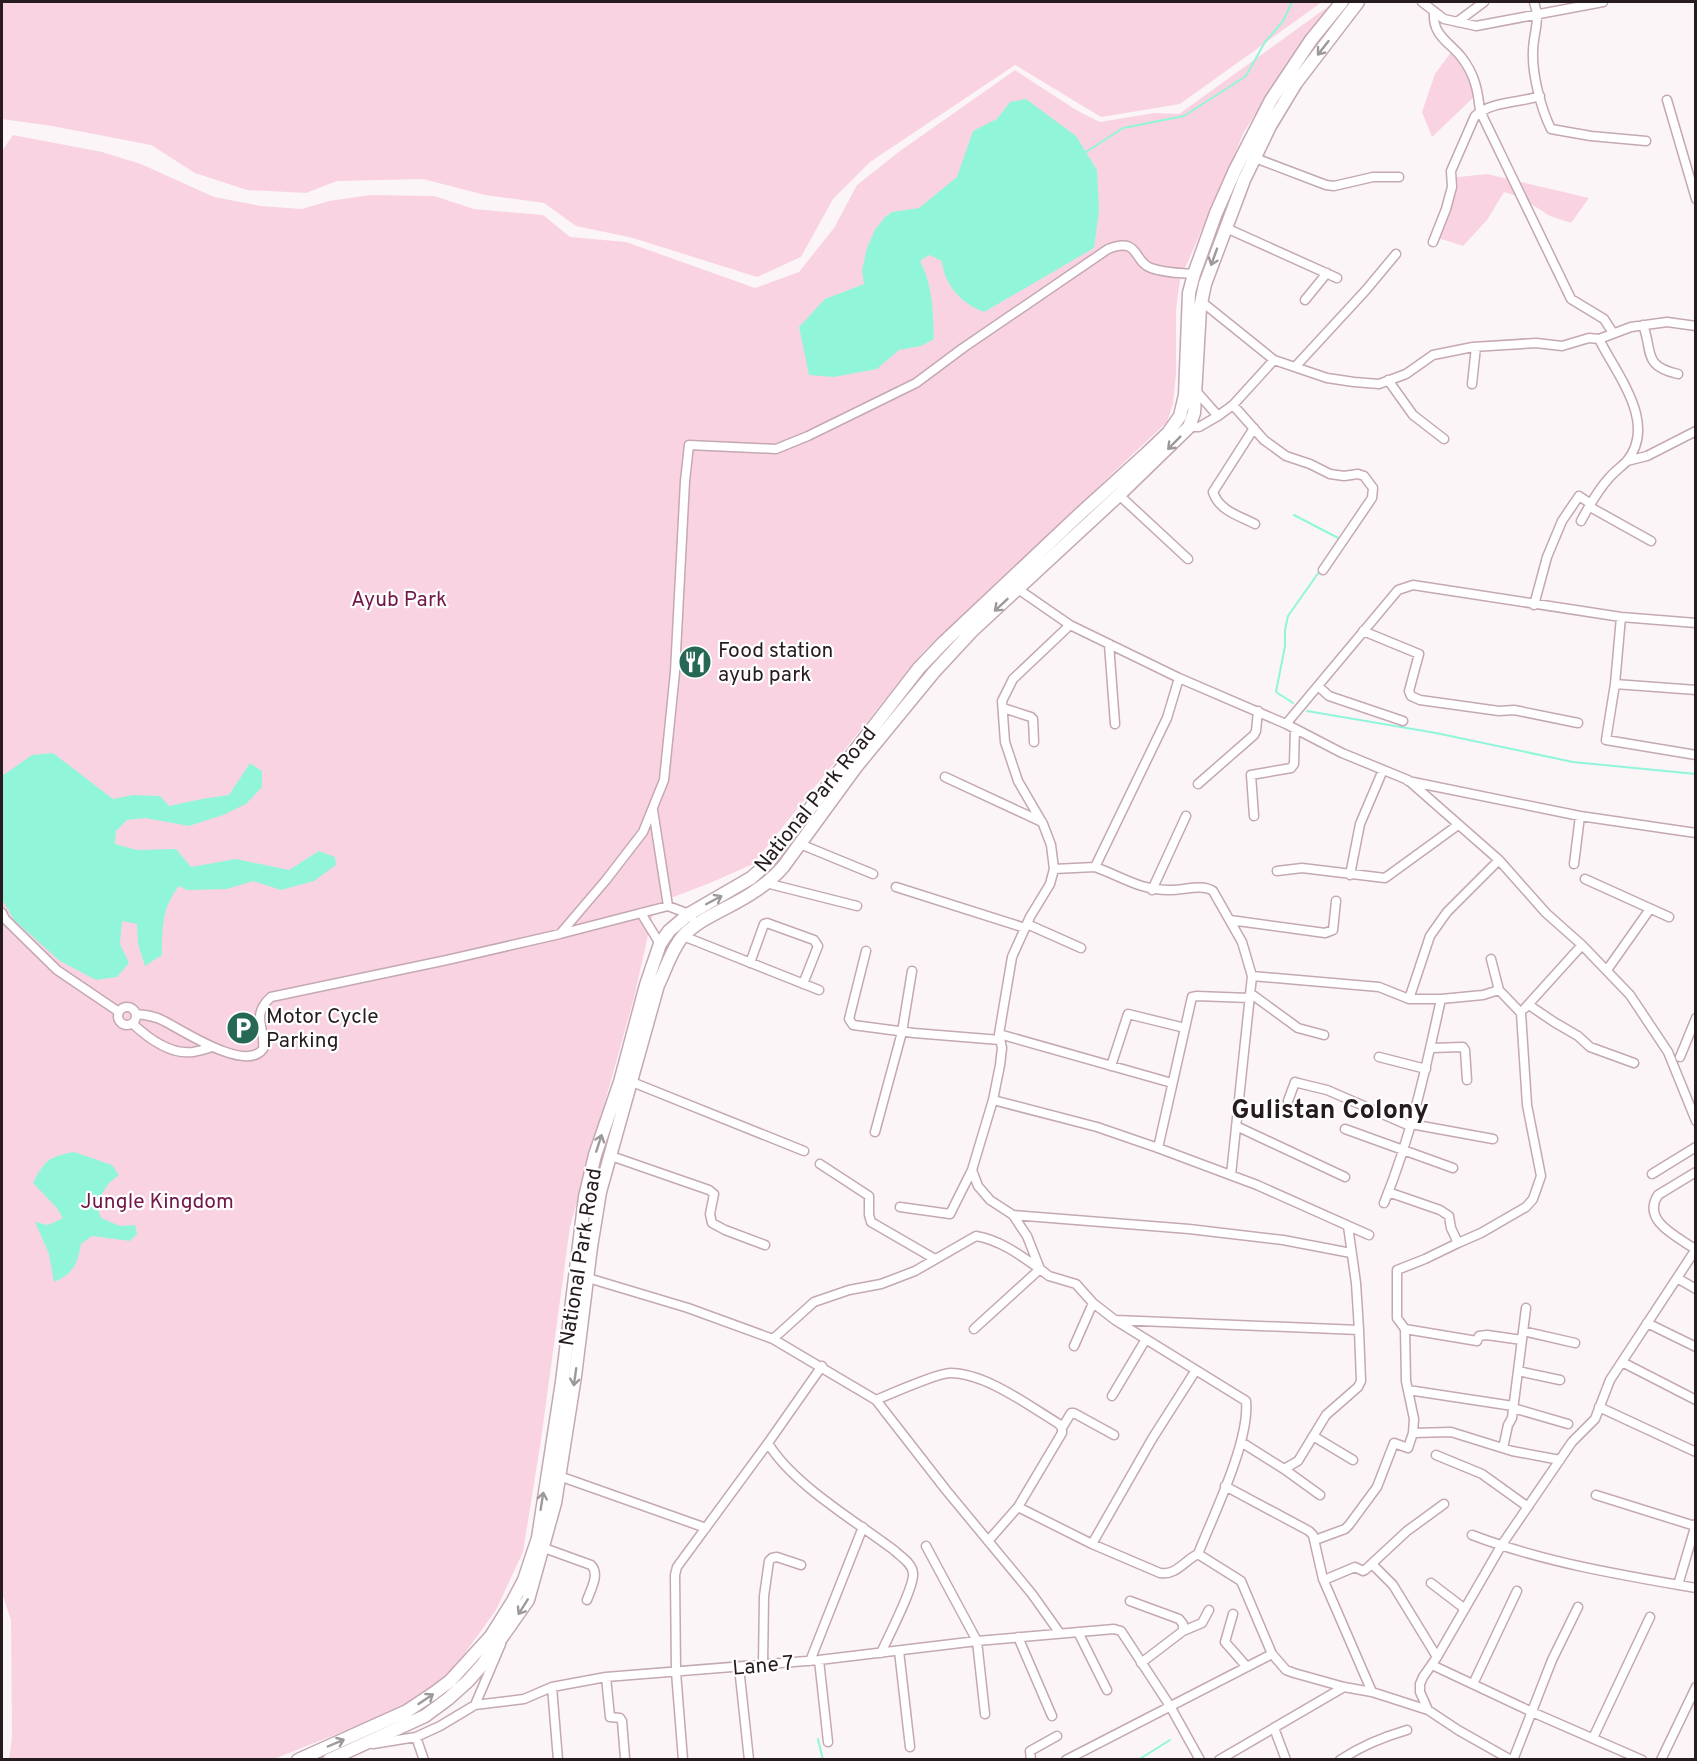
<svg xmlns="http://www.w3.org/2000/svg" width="1697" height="1761" viewBox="0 0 1697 1761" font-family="Overpass,sans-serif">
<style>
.green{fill:#fad3e2}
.water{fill:#91f6d9}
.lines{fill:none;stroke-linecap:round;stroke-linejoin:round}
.stream{stroke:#91f6d9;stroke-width:2}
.street-casing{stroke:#c4a8b3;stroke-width:11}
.secondary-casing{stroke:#c4a8b3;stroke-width:15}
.street{stroke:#fff;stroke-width:8}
.secondary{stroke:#fff;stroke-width:12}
.oneway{stroke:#9d999b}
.labels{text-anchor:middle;stroke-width:4.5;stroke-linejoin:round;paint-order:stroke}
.park-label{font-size:21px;fill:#731749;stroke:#fff}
.poi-label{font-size:21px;fill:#261c20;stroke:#fff;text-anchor:start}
.street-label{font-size:21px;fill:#261c20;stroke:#fff}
.district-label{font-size:27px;font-weight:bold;fill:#261c20;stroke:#fff}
</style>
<rect width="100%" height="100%" fill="#fbf5f8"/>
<path class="green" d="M2 2H1322L1180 104 1101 117 1015 65 870 162 833 199 801 257 757 277 633 238 576 226 544 203 485 195 423 179 337 181 306 193 247 190 195 173 151 145 52 126 2 119Z
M1333 3 1287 64 1244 132 1180 280 1176 310V374L1173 404 1167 422 923 652 753 864 710 883 655 904 634 998 570 1227 541 1440 523 1552 496 1610 450 1674 407 1706 274 1759H9L12 1737 11 1620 2 1593V151L13 135 102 152 141 164 214 197 261 206 302 209 329 201 370 195 434 196 474 209 543 215 570 237 626 242 755 288 799 272 834 228 857 185 900 151 1015 70 1076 110 1100 122 1154 113 1179 114Z
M1454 48 1476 95 1432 137 1422 112 1435 74Z
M1487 174 1589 198 1571 223 1550 216 1520 197 1504 192 1487 220 1463 246 1435 237 1449 178Z"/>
<path class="water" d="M1026 99 1076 136 1097 170 1099 210 1094 248 984 312C962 304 944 285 942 261L929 255 920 261C933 286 933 311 934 339L921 346 899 350 877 369 834 377 809 375 799 327 825 299 864 284 862 270 867 248 875 230 885 217 892 212 919 208 957 177 973 131 997 119 1010 102Z
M53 753 113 799 133 795 160 796 169 806 202 799 229 795 250 763 262 771V787L246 804 223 815 189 826 145 818 127 820 116 831 115 844 137 850 176 849 191 867 236 859 289 870 319 851 335 857 336 865 314 881 281 890 253 881 227 889 187 890 179 886C162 908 162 927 162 955L145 966 138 944 137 924 122 921 120 944 129 963 117 977 96 980 60 961 14 920 2 899V776L32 755Z
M74 1152 112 1165 119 1175 109 1183 96 1203 101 1218 120 1226 135 1225 137 1234 130 1241 92 1236 81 1244C77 1265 74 1273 54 1282L49 1254 35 1222 48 1225 63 1218 56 1207 33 1183C45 1160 48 1157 74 1152Z"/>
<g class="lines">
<path class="stream" d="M1086 152 1123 128 1184 116 1246 76 1265 42 1283 21 1292 2
M1294 515 1342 540
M1293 703 1276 692 1285 646V630L1288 616 1319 572
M1307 711 1436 733 1573 762 1696 774
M818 1739 823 1760
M1138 1760 1170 1740"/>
<g class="street-casing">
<path id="street" d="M1422 2 1444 19 1476 26 1603 2
M1534 2C1541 21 1533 33 1533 52 1532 74 1541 109 1551 129L1591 136 1646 141
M1434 12C1432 36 1450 42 1462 58 1475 75 1478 91 1480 111L1571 299 1604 319 1613 333
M1457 22 1484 2
M1667 100 1696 199
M1255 158 1326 185 1334 186 1373 177H1399
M1226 228 1337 278
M1433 242 1446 209 1452 187 1451 171 1475 116C1492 101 1519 103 1540 96
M1305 300 1327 273
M1202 302 1274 360 1327 378 1354 382 1379 384 1406 374 1433 355 1473 347 1536 343 1562 346 1589 338 1599 339C1616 374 1659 424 1626 462 1621 467 1614 472 1609 478 1598 490 1589 506 1581 521
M1643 325C1653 351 1642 366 1678 374
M1599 339 1631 327 1667 322 1696 326
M1295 367 1366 290 1396 254
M1388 380 1413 415 1444 439
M1472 384 1476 347
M1196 391 1218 416 1233 405 1274 360
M1233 405 1264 440 1286 456 1310 464 1330 474 1344 476 1358 474 1364 476 1373 488 1372 498 1323 570
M1189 427H1199L1218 416
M1254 428 1213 492C1219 511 1240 516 1255 524
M1627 461 1647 456 1696 431
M1119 495 1188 559
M1590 507 1651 541
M1018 589 1070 625 1013 679 1002 701 1005 742 1018 781 1043 824 1051 845 1054 869 1050 884 1030 917 1012 957 999 1034 1002 1048 1000 1065 993 1100 972 1170 978 1186 990 1200 1013 1215 1027 1236 1040 1269 1049 1276 1076 1284 1093 1303 1115 1320 1246 1401C1250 1441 1213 1516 1198 1554
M1534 605 1547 557 1562 521 1579 496 1591 504
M1621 617 1615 684 1606 740 1696 755
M1070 625 1179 678 1286 724 1342 753 1408 780 1499 860 1546 913 1582 945 1630 995 1668 1052 1696 1121
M1363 631 1419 654 1409 691 1411 696 1420 700 1499 711 1514 710 1578 723
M1109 644 1115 724
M1615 684 1696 690
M1318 686 1329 696 1403 721
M1003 708 1031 717 1033 719 1034 742
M1286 724 1398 590 1413 585 1621 617 1696 623
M945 777 1042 822
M1408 781 1580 816 1696 833
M1198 784 1254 735 1256 731 1258 711
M653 810 668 906
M1254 816 1251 775 1291 768 1294 764 1295 729
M800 844 873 874
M1574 864 1580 816
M1095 867C1123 877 1141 891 1171 890 1184 890 1202 884 1213 891L1242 942 1252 976 1379 987 1409 999H1441L1483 995 1499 990 1521 1013 1527 1105 1541 1176 1533 1199 1526 1207 1481 1233 1458 1243 1425 1259 1397 1270V1318L1405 1329 1406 1381 1414 1419 1413 1433 1408 1448 1394 1443 1377 1487 1349 1525 1345 1529 1315 1540
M1054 869 1095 867 1167 718 1179 678
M1277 871 1302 868 1385 878 1458 825
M1350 875 1360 824 1383 770
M1585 879 1669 917
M766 883 857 906
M896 887 1025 928
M1152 890 1186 816
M2 913 5 919 57 970 119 1012
M641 913 660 944
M1230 920 1325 933 1333 930 1336 901
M1027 924 1081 948
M560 934 606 880 643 832 664 780 675 672 685 481 689 445 776 449 808 436 916 383 963 348 1108 249C1140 236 1133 262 1151 268 1164 273 1180 273 1194 274
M683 936 819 990
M866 951 849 1019 853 1025 914 1033 1000 1040
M1491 959 1499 990
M750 963 764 924 767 923 814 940 818 946 803 984
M1607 970 1650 909
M1250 993 1298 1028 1324 1035
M1409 999 1430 936 1447 912 1499 860
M1529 1005 1554 1022 1578 1036 1590 1047 1634 1063
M118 1016a9 9 0 1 1 18 0a9 9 0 1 1-18 0Z
M1525 1008 1582 945
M136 1014C146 1015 155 1016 164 1021 182 1030 246 1073 263 1049 266 1027 250 1016 271 997L447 960 560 934 668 906 689 914 692 918
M133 1024C148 1038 171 1055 193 1052 199 1051 206 1049 212 1047
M999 1034 1172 1083
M1431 1048 1463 1047 1465 1050 1467 1080
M1379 1057 1426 1069
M1680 1057 1696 1018
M1111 1066 1128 1014 1185 1028
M632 1082 804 1151
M993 1100 1097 1127 1158 1148 1257 1185 1369 1235
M1288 1101 1295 1082 1298 1083 1327 1090 1410 1126
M1411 1124 1493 1139
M1236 1126 1345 1177
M1345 1129 1453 1168
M875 1132 902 1032 912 971
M1158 1148 1192 997 1197 996 1249 998
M611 1156 709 1190 714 1194 710 1214 712 1223 725 1230 765 1245
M820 1164 869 1196V1215L871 1222 935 1259
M1652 1174 1696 1147
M1231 1175 1252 976
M1388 1192 1440 1210 1449 1216 1451 1228 1458 1243
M1384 1203C1411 1137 1426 1068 1441 999
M900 1207 950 1214 972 1170
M1013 1215 1189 1229 1283 1240 1351 1253
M1348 1226 1356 1283 1359 1330
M1695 1249C1678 1237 1641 1221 1658 1195L1696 1172
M588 1278 688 1308 773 1339 876 1400 946 1490 1032 1594 1059 1632
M1677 1278 1696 1289
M1116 1320 1359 1330 1361 1381 1358 1387 1326 1415 1298 1461 1284 1469 1241 1442
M1647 1323 1696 1347
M1405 1329 1477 1341 1479 1336 1487 1335 1522 1340
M1523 1331 1575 1343
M773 1339 814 1302 849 1290 881 1284 915 1271 976 1236C1000 1240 1020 1255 1040 1269L974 1329
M1074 1346 1093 1303
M1622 1362 1696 1400
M1518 1371 1560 1380
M1408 1390 1513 1406
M1112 1396 1146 1339
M876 1400C890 1394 938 1373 950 1373 986 1373 1029 1406 1059 1424L1062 1428V1433L1018 1507 988 1541
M1599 1407 1696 1452
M1513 1408 1568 1424
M1062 1428 1071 1413H1074L1114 1435
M1413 1433 1451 1432 1512 1451 1560 1460
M1313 1436 1353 1460
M768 1443C792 1484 857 1522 895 1551 901 1557 912 1563 913 1573 915 1586 887 1639 881 1653
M1503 1448 1508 1425 1512 1418 1526 1308
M1436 1455 1482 1474 1528 1507
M1284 1469 1320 1495
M559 1476 706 1528
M1225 1486 1309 1531 1313 1535 1323 1579 1372 1692
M1596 1495 1695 1526
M1018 1507 1092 1544 1160 1573C1176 1576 1185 1560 1198 1554L1241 1581 1272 1654 1066 1760
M1472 1535C1543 1562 1620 1575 1696 1588
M1092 1544 1152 1439 1196 1370
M926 1546 977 1641 985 1714
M544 1548 591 1565C600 1574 591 1589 587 1600
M1372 1564 1393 1585 1437 1657
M1324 1580 1355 1567 1363 1571 1365 1570 1407 1531 1444 1504
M1431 1583 1465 1609
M1678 1585 1696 1524
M1130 1601 1179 1619 1183 1624V1631
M1233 1614 1225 1642 1247 1667
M1078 1632 1107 1690
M1018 1637 1052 1716
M899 1651 910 1747
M1272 1654 1286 1670 1294 1673 1344 1687 1372 1692 1428 1710 1458 1730 1511 1760
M819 1660 828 1742
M810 1661 863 1527
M1141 1663 1183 1631 1202 1623 1209 1610
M763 1665 764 1596 769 1561 772 1558 777 1557 801 1565
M1432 1665 1532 1712 1642 1760
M739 1667 749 1760
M606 1677 610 1717 620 1718 622 1721 625 1758
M1473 1684 1517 1591
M552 1687 558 1760
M475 1705 501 1644
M1428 1710 1420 1692V1684L1423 1677 1437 1657 1501 1546 1572 1442 1595 1419 1610 1380 1696 1249
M1274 1728 1286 1760
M416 1737 424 1760
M1593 1738 1650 1617
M373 1744 416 1737 440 1726 475 1705 524 1699 552 1687 606 1677 819 1660 977 1641 1114 1629 1121 1631 1170 1706 1200 1760
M683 1760 676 1672 675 1575 677 1567 768 1443 822 1366
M1031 1760 1030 1751 1057 1736
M1219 1760 1344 1687
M1340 1760C1361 1746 1383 1737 1407 1730
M1513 1760 1552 1660 1578 1607
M1661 1760 1696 1687"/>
</g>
<g class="secondary-casing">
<path id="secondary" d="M298 1760 407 1711 434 1693 450 1681 491 1636 513 1601 524 1580 538 1538 562 1382 585 1197 595 1155 620 1082 646 985 660 944 669 931 689 914 751 878 768 863 919 668 944 642 1082 512 1146 454 1168 433 1180 416 1185 395 1189 293 1194 274 1216 213 1235 170 1271 100 1311 40 1342 2
M329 1760 425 1716 448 1699 468 1681 483 1664 528 1600 555 1503 575 1376 591 1247 600 1192 658 985C666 969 672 948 684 935 704 915 733 907 755 891 766 884 775 876 783 867L856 767 934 672 973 630 1119 495 1189 427 1194 413 1200 308 1205 284 1244 180 1270 126 1296 83 1358 2"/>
</g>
<use href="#street" class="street"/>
<use href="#secondary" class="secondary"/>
</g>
<defs><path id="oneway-shaft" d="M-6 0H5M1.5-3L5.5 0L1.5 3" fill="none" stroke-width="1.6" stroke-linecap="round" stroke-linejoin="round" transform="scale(1.5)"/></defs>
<g class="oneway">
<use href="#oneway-shaft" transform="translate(1323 48) rotate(128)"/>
<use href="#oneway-shaft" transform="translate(1214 257) rotate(110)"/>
<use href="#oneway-shaft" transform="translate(1174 443) rotate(135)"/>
<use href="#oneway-shaft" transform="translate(1001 605) rotate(137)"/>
<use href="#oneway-shaft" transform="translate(714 900) rotate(-28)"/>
<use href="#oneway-shaft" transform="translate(599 1143) rotate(-72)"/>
<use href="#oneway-shaft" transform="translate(575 1377) rotate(98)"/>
<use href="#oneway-shaft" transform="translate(542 1501) rotate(-81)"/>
<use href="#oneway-shaft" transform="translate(523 1607) rotate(122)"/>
<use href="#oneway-shaft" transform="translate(426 1699) rotate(-34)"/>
<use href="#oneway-shaft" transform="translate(336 1743) rotate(-23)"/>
</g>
<defs>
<g id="restaurant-disc" transform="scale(1.725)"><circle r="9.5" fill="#266756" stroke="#fff"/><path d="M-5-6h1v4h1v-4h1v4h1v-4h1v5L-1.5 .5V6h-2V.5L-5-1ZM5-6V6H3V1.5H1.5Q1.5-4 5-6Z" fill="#fff"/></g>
<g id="parking-disc" transform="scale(1.725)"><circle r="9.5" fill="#266756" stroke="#fff"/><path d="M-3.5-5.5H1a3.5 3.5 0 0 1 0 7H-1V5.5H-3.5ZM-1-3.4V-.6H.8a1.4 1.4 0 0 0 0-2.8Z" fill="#fff"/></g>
</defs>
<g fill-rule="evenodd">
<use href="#restaurant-disc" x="695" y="662"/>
<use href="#parking-disc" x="243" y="1028"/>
</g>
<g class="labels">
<g class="park-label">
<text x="399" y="606">Ayub Park</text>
<text x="157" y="1208">Jungle Kingdom</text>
</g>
<g class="poi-label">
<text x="718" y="657">Food station<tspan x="718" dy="24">ayub park</tspan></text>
<text x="266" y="1023">Motor Cycle<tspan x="266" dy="24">Parking</tspan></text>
</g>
<g class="street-label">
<text transform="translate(815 799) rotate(-51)" y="7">National Park Road</text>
<text transform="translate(580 1257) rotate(-81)" y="7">National Park Road</text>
<text transform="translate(763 1665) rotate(-5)" y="7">Lane 7</text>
</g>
<g class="district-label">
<text x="1330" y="1118">Gulistan Colony</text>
</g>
</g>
<rect width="1697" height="1761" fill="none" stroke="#261c20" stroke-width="6"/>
</svg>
